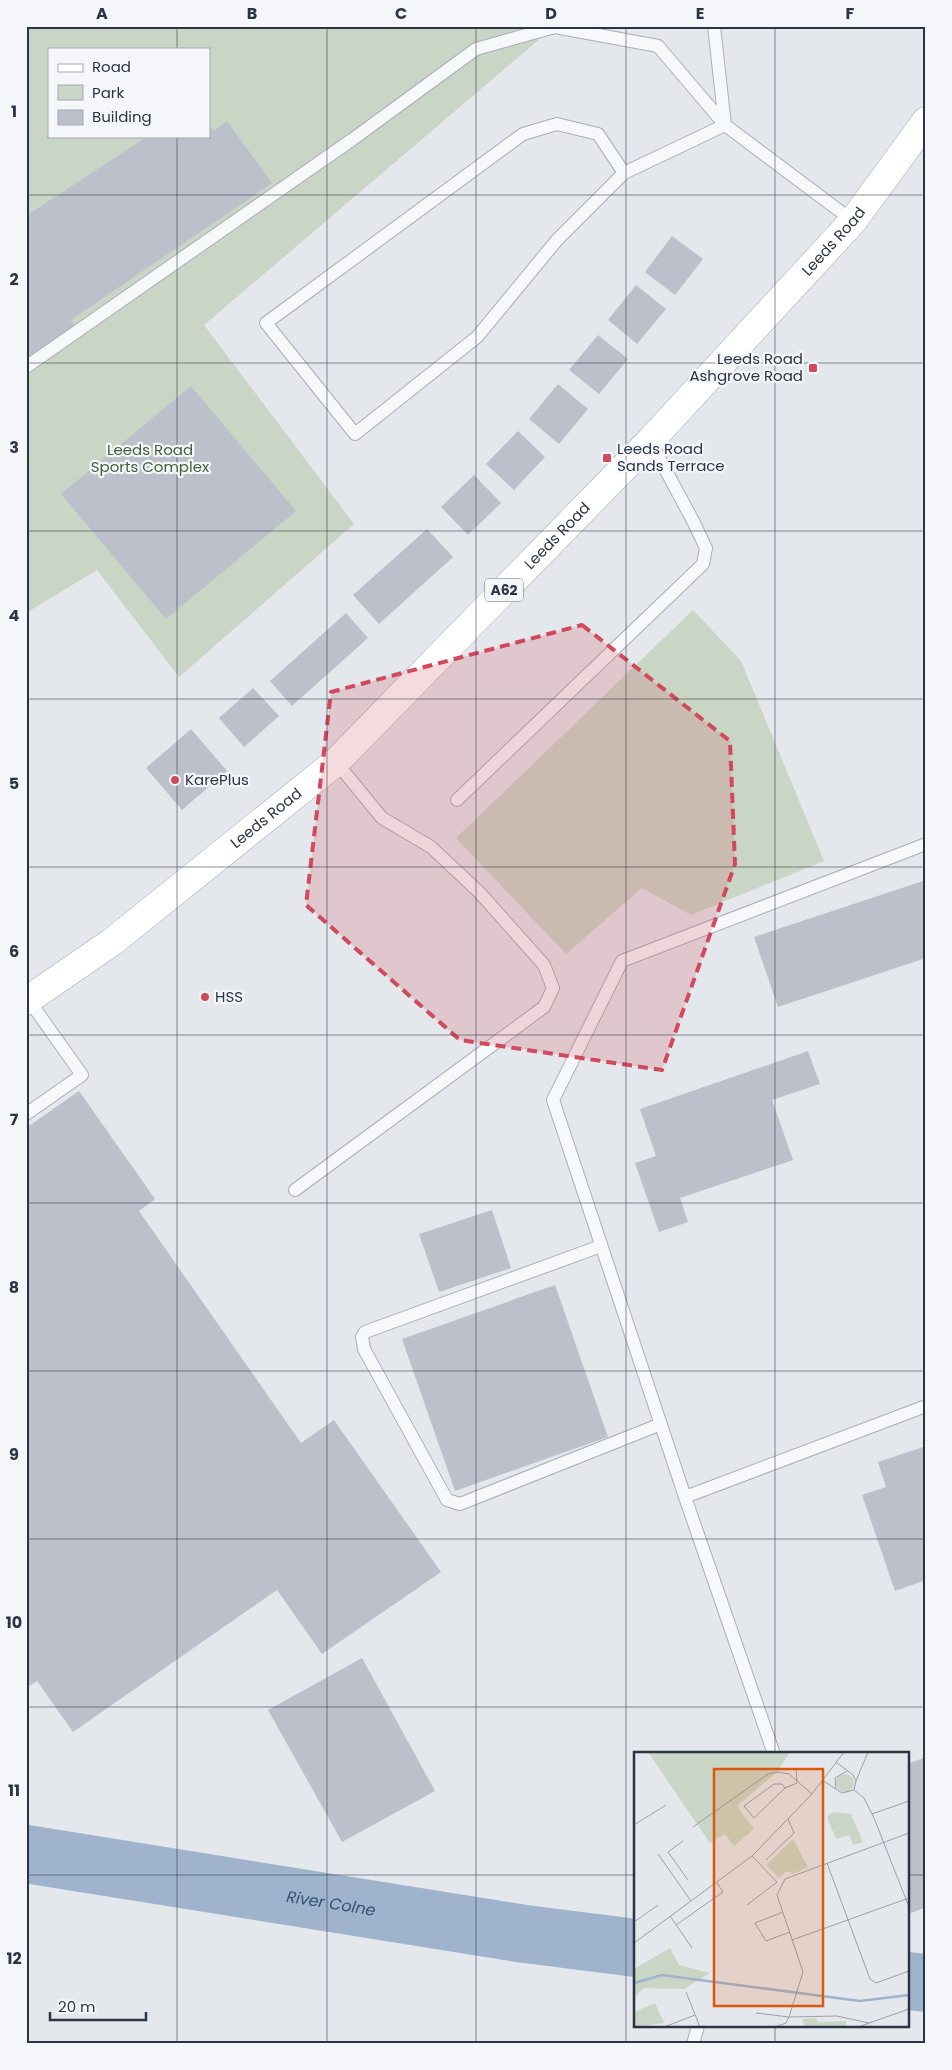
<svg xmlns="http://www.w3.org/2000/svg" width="952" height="2070" viewBox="0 0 952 2070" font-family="Poppins,sans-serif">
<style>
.green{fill:#c9d6c5;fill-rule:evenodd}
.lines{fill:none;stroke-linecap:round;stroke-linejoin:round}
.river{stroke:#9fb4cc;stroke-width:58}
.building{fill:#bbc0ca}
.service-casing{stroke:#a9aeb7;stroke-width:14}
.primary-casing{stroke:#a3abb8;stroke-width:29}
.service{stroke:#f7f8fa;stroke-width:12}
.primary{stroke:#fff;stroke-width:28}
.marked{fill:#d1495b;fill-opacity:0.2;stroke:#d1495b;stroke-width:4;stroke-dasharray:10 6;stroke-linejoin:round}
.grid{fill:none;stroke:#2b3445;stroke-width:1;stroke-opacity:0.55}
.poi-dot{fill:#d1495b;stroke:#f4f6f9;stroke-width:2}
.labels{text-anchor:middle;stroke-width:4.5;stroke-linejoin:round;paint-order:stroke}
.shield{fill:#f4f6f9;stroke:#676e7b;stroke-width:1}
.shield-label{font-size:14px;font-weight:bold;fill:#2b3445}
.street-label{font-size:15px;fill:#2b3445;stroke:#f4f6f9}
.poi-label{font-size:15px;fill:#2b3445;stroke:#f4f6f9;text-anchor:start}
.park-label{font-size:15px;fill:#3f6138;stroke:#f4f6f9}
.water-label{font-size:16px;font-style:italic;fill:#34527a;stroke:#f4f6f9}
.inset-river{fill:none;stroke:#9fb4cc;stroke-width:2.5}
.inset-road{fill:none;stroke:#9a9fa9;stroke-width:1}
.view{fill:#df570f;fill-opacity:0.15;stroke:#df570f;stroke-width:2.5}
.inset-edge{fill:none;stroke:#2b3445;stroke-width:2.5}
.neatline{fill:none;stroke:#2b3445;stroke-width:2}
.grid-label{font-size:16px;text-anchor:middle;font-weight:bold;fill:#2b3445}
</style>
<rect width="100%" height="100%" fill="#e4e7ec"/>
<path class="green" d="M26 26H555L204 325 354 524 179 677 97 570 26 613ZM49 49H209V136H49Z
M693 610 741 661 824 861 691 915 642 888 566 954 456 838Z"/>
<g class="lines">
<g class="river">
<path id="s1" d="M26 1854 525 1934 636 1948"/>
<path d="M908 1981 926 1983"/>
</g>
</g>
<path class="building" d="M227 121 272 183 71 320 77 329 26 364V216L148 136H209V124L214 131Z
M672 236 703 259 675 295 645 272Z
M636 285 666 309 637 344 608 320Z
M598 335 628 359 599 394 569 370Z
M558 384 588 409 559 444 529 419Z
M191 386 296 511 166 619 61 494Z
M518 431 545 457 514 490 486 464Z
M474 475 501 503 468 535 441 507Z
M427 529 453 557 379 624 353 595Z
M346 613 368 638 292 706 270 681Z
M253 688 279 716 244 747 219 718Z
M191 729 227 771 182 810 146 768Z
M926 880V958L778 1007 754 937Z
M808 1051 820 1084 772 1100 793 1160 680 1198 688 1222 659 1232 635 1163 656 1156 640 1109Z
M79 1091 155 1199 139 1211 301 1443 334 1420 441 1572 322 1654 277 1590 73 1732 37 1681 26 1688V1128Z
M492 1210 511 1268 439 1292 419 1234Z
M555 1285 608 1437 455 1491 402 1339Z
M926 1446V1580L895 1591 862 1495 886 1487 878 1462Z
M362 1658 435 1791 342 1842 268 1710Z
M926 1757V1907L911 1913 908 1906V1764Z"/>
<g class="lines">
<g class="service-casing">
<path id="service" d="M624 173 598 134 557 124 523 134 266 323 355 434 477 337 557 240 624 173 725 125 714 26
M26 367 353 139 476 49 555 27 658 46 725 125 853 221
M457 800 703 564 706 548 692 519 650 441
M26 1114 82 1075 28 999
M295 1190 544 1007 553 988 544 965 480 893 431 847 382 818 336 762
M601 1246 365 1332 362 1337 364 1349 447 1500 460 1504 661 1424
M685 1497 926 1406
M774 1754 685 1497 553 1100 622 961 926 844
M693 2044 698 2026"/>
</g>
<g class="primary-casing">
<g id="primary">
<path id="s2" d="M26 1001 112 942 336 762 650 441 853 221 926 121"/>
</g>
</g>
<use href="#service" class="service"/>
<use href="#primary" class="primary"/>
</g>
<path class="marked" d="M582 625 730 741 735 864 662 1070 460 1040 306 905 331 692Z"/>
<path class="grid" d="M177 26V49M327 26V2044M476 26V2044M626 26V2044M775 26V1754M177 136V2044M26 195H926M26 363H926M26 531H926M26 699H926M26 867H926M26 1035H926M26 1203H926M26 1371H926M26 1539H926M26 1707H926M26 1875H636M908 1875H926M775 2026V2044"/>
<g class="poi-dot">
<rect x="808" y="363" width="10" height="10" rx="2.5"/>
<rect x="602" y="453" width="10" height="10" rx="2.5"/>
<circle cx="175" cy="780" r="5"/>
<circle cx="205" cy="997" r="5"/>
</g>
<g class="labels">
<rect class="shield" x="485" y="578.5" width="38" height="23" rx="4"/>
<g class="shield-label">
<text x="504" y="595">A62</text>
</g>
<g class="street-label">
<text dy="5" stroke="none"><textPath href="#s2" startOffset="1112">Leeds Road</textPath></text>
<text dy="5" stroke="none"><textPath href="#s2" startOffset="708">Leeds Road</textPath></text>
<text dy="5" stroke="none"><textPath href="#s2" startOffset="302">Leeds Road</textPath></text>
</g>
<g class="poi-label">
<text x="803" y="364" text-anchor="end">Leeds Road<tspan x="803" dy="17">Ashgrove Road</tspan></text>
<text x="617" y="454">Leeds Road<tspan x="617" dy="17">Sands Terrace</tspan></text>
<text x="185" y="785">KarePlus</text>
<text x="215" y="1002">HSS</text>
</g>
<g class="park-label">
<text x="150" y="455">Leeds Road<tspan x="150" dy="17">Sports Complex</tspan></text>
</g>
<g class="water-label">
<text dy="6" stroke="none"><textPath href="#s1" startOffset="309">River Colne</textPath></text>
</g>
</g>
<g transform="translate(634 1752)">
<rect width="275" height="275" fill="#e4e7ec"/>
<path d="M14 0H156L143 20 103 54 120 77 100 94 91 82 76 91ZM202 31a9 9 0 1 1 18 0a9 9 0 1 1-18 0ZM199 60 217 62 229 90 219 93 215 83 202 87 193 65ZM159 87 174 115 159 122 153 119 145 126 132 113ZM36 196 45 213 76 221 50 237 10 236 0 245V217ZM21 251 30 271 1 275 0 260ZM182 266 184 270 212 269 213 274 171 275 168 267Z" fill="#c9d6c5"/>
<path class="inset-river" d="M0 231 28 223 226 249 275 243"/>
<path class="inset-road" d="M202 10 219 23 222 29 220 38 208 41 202 37 201 26 213 19M188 28 202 37M222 29 234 0M151 36 148 32H140L110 54 120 66 151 36 163 31 162 18M220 38 230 46 240 66 275 155M238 62 275 49M0 73 32 53M59 75 134 22 143 20 155 22 178 42M49 89 34 100 54 128M24 102 57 149M132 108 160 81 154 67M193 111 236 227 242 231 275 219M113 153 143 130 118 104M149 160 121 171 132 189 156 180M36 164 58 196M0 170 24 153M42 173 89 140 83 131M158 188 275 146M0 191 118 104 178 42 210 0M52 240 66 275M122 261 155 265 169 220 143 143 151 127 275 81M30 275 61 263M141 275 152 271 155 265 203 264 235 271M224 275 275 257"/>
<path class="view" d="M80 17H189V254H80Z"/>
<rect width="275" height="275" class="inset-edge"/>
</g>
<rect width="952" height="2070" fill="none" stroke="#f4f6f9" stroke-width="55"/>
<rect x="48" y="48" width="162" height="90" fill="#f4f6f9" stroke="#a4a8b1"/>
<rect x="58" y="64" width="25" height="8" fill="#ffffff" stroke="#a4a8b1"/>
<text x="92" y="72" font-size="15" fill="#2b3445">Road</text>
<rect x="58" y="85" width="25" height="15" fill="#c9d6c5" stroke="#a4a8b1"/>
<text x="92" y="98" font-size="15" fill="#2b3445">Park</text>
<rect x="58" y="110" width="25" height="15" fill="#bbc0ca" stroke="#a4a8b1"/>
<text x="92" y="122" font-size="15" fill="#2b3445">Building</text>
<path d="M50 2012v8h96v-8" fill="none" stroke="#2b3445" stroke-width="2.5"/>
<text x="58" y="2012" font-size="15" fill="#2b3445" stroke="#f4f6f9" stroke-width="4" paint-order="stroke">20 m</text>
<rect x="28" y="28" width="896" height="2014" class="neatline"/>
<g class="grid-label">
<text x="102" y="19">A</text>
<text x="252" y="19">B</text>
<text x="401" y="19">C</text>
<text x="551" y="19">D</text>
<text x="700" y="19">E</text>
<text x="850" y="19">F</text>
<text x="14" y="117">1</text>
<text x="14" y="285">2</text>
<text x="14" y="453">3</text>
<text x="14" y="621">4</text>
<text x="14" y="789">5</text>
<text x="14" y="957">6</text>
<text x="14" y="1125">7</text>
<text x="14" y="1293">8</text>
<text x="14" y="1460">9</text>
<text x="14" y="1628">10</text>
<text x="14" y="1796">11</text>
<text x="14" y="1964">12</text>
</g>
</svg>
